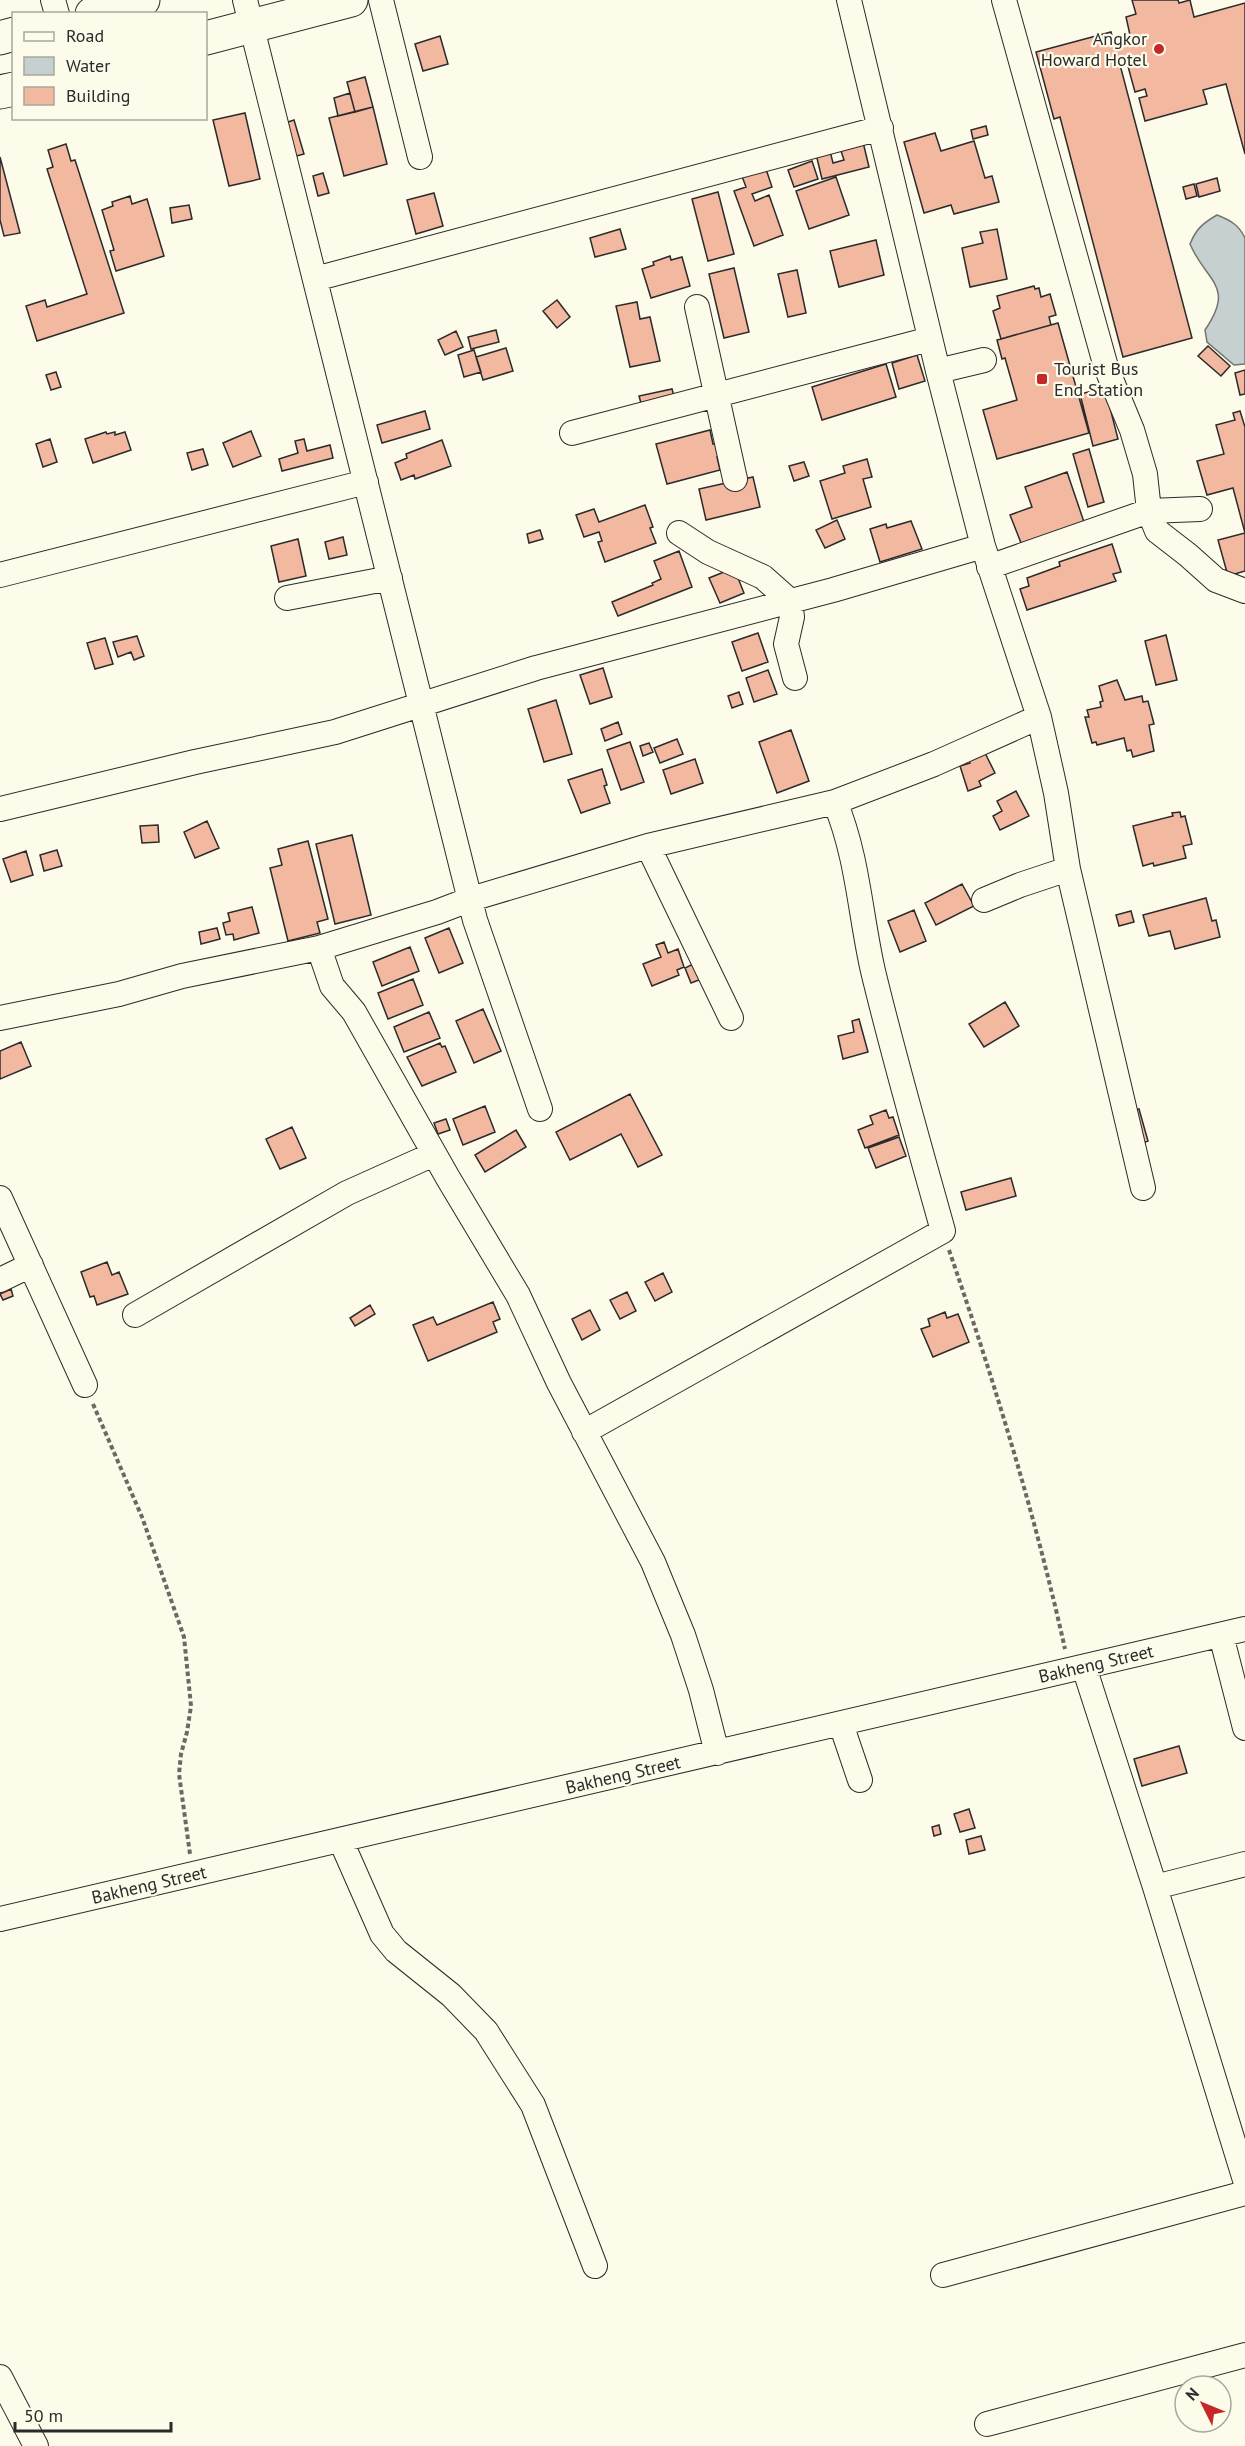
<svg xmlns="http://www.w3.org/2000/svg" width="1245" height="2446" viewBox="0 0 1245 2446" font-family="'PT Sans',sans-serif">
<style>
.water{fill:#c7d0d0;stroke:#74746e;stroke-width:1.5}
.building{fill:#f2b8a0;stroke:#2b2b2b;stroke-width:1.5}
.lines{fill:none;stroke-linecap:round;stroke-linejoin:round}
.minor-casing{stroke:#2b2b2b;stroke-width:26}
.highway-casing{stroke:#2b2b2b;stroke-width:35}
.path{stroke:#6a6964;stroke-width:4;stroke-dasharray:4.5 3;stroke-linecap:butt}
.minor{stroke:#fdfbea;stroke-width:24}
.highway{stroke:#fdfbea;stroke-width:33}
.poi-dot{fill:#c62828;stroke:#fdfbea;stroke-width:2}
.labels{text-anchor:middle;stroke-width:4.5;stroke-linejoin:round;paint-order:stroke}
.poi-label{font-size:18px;fill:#2b2b2b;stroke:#fdfbea;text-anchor:end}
.street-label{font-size:18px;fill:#2b2b2b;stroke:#fdfbea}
</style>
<rect width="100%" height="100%" fill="#fdfbea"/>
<path class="water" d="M1217 215C1230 220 1239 225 1245 238V364L1234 365 1207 342 1205 330C1236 285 1206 282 1190 244 1196 229 1203 223 1217 215Z"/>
<path class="building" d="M1132 0H1178L1179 3 1190 0 1194 17 1245 3V154L1226 84 1203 90 1207 104 1145 121 1139 98 1147 96 1145 89 1135 92 1126 59 1119 61 1192 338 1123 357 1060 117 1054 119 1036 52 1111 32 1113 39 1130 35 1126 17 1136 14Z
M440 36 448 64 423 71 415 44Z
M365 77 373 107 355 112 347 82Z
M350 93 355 112 338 116 334 98Z
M373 107 387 164 344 176 329 118Z
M245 113 260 179 229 186 213 120Z
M294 120 304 154 289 158 279 125Z
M986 126 988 135 973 139 971 130Z
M935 133 941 151 974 141 985 178 992 176 999 202 954 214 951 205 924 213 904 142Z
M863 142 869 167 822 179 816 154 830 151 833 163 844 160 840 148Z
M66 144 71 161 75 160 124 313 37 341 26 306 45 300 47 307 87 294 47 169 53 167 48 150Z
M0 157 20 233 4 236 0 220Z
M812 161 818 179 794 187 788 170Z
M764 163 772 187 752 194 755 201 769 195 783 235 754 246 734 191 746 187 740 171Z
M323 173 329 193 318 196 313 176Z
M836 177 849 215 809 229 796 191Z
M1217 178 1220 191 1199 197 1196 184Z
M1194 184 1197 196 1186 199 1183 187Z
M718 192 734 254 708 261 692 199Z
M434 193 443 226 416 234 407 200Z
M130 196 132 204 147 199 164 256 116 271 110 251 114 250 102 210 113 206 112 202Z
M189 205 192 219 172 223 170 208Z
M620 229 626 249 595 257 590 238Z
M997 229 1007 279 970 287 962 248 983 243 980 232Z
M876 240 884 275 839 287 830 251Z
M670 256 671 260 682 257 690 286 651 298 642 269 654 265 653 262Z
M734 268 749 332 724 338 709 274Z
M797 270 806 313 788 317 778 274Z
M1034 286 1035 289 1039 288 1041 297 1050 294 1056 315 1049 317 1051 325 1001 339 993 311 1000 308 997 296Z
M557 300 570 317 557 328 543 311Z
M637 302 640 319 650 317 660 361 630 367 616 306Z
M1058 323 1089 433 997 459 983 410 1017 400 1005 358 1002 359 997 340Z
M496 330 499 342 471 349 468 337Z
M456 331 463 347 445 355 438 340Z
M1208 346 1230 366 1221 376 1198 356Z
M506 348 513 371 483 380 476 357Z
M474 350 481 372 464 377 458 355Z
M917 355 925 381 899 389 892 363Z
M886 364 896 397 822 420 812 387Z
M1245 370V394L1240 395 1235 373Z
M56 372 61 387 51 390 46 375Z
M1105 388 1118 439 1093 446 1080 394Z
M672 389 674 396 641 403 639 396Z
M425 411 430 429 382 443 377 425Z
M1240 411 1245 427V571L1228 576 1218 540 1245 533 1233 488 1207 495 1197 461 1224 454 1216 425 1235 420 1233 413Z
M710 430 713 444 721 442 724 456 717 457 720 470 667 484 656 444Z
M251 431 261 456 233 467 223 443Z
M106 432 107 434 115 432V435L125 432 131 450 93 463 85 439Z
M50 439 57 462 43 467 36 444Z
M304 439 307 451 330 445 333 458 282 471 279 459 298 453 295 441Z
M442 440 451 466 415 479 414 475 401 480 395 463 407 458 406 454Z
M203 449 208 465 192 470 187 453Z
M1089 449 1104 502 1088 507 1073 454Z
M867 459 872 477 863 479 871 507 832 519 820 481 845 473 843 466Z
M804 462 809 476 794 481 789 466Z
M1067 472 1084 522 1023 548 1010 515 1032 507 1025 487Z
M753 477 760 507 706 520 699 489Z
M645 505 653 527 650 528 656 543 605 562 598 542 602 541 599 532 584 537 576 515 594 509 599 522Z
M837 520 845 539 825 548 816 530Z
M911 521 922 549 880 562 870 529 886 524 887 528Z
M540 530 543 539 529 543 527 534Z
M343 537 347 555 329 559 325 542Z
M298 539 306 576 279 582 271 546Z
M1112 544 1121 572 1113 574 1116 581 1027 610 1020 589 1029 586 1027 578 1060 566 1059 562Z
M679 551 692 587 618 616 612 602 653 585 652 583 661 579 654 561Z
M734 568 744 593 720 603 709 578Z
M758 633 768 662 742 671 732 642Z
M1166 635 1177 680 1156 685 1145 641Z
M137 636 144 656 134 660 131 652 118 657 113 642Z
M105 638 113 664 95 669 87 643Z
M603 668 612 697 590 704 580 675Z
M768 670 777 694 754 702 746 678Z
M1117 680 1125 700 1142 696 1143 702 1148 701 1154 724 1149 725 1154 751 1133 757 1131 750 1127 751 1124 738 1097 745 1096 742 1092 743 1085 717H1089L1087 710 1101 707 1100 702 1103 701 1099 686Z
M739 692 743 704 732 708 728 696Z
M556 700 572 754 544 762 528 709Z
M618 722 622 734 605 741 601 729Z
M791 730 809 781 777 793 759 742Z
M677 739 683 754 660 763 654 748Z
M630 742 644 782 621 790 607 750Z
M649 743 653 752 643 756 640 746Z
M983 749 995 773 979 781 981 786 968 791 960 766 970 763 967 757Z
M695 759 703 783 671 794 663 770Z
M602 769 607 785 604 786 610 803 581 813 568 780Z
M1016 791 1029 816 1000 830 993 816 1002 811 997 801Z
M1180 812 1181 817 1185 816 1192 844 1183 846 1186 858 1154 866 1153 863 1143 866 1133 826 1173 816 1172 813Z
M207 821 219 848 195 858 184 832Z
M158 825 159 842 142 843 140 826Z
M352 835 371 915 335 924 316 844Z
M308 841 328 919 317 922 320 933 288 941 270 868 282 865 278 849Z
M57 850 62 866 44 871 40 855Z
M26 851 33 875 11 882 3 859Z
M962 884 974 906 936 925 925 903Z
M1206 898 1212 921 1216 920 1220 937 1175 949 1170 931 1149 936 1143 915Z
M252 907 259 933 234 940 233 934 226 935 223 923 230 921 228 913Z
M914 910 926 941 900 952 888 921Z
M1131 911 1134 922 1119 926 1116 915Z
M217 928 220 939 201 944 199 932Z
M449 928 463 963 439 973 425 938Z
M664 942 668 953 678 949 684 967 677 970 679 975 652 986 643 964 661 957 656 945Z
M410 947 419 971 382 986 373 962Z
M697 962 704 978 691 983 685 968Z
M413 979 423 1005 388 1019 378 993Z
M1005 1002 1019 1026 984 1047 969 1024Z
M483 1009 501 1051 474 1063 456 1021Z
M429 1012 440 1038 404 1052 394 1027Z
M859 1019 868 1052 843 1059 838 1036 854 1032 852 1021Z
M21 1042 31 1066 0 1079V1051Z
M440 1043 442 1047 445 1046 456 1072 422 1086 407 1057Z
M630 1094 662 1155 638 1167 621 1134 570 1160 556 1132Z
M485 1106 495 1132 463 1145 453 1119Z
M1139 1109 1148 1141 1140 1144 1131 1111Z
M886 1110 889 1118 893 1117 899 1135 865 1148 858 1130 873 1124 870 1116Z
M446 1119 450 1130 438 1134 434 1123Z
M292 1127 306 1158 280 1169 266 1139Z
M516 1130 526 1147 485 1172 475 1155Z
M899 1137 906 1156 876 1168 868 1148Z
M1011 1178 1016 1196 966 1210 961 1192Z
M107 1262 112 1275 119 1272 128 1294 97 1305 94 1296 90 1297 81 1272Z
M663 1273 672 1292 655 1301 645 1282Z
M11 1289 13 1296 3 1300 0 1294Z
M627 1292 636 1311 620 1319 610 1300Z
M493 1302 500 1319 493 1322 497 1332 428 1361 413 1325 433 1317 437 1325Z
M370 1305 375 1314 355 1326 350 1318Z
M590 1310 600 1330 582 1340 572 1319Z
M945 1312 947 1318 958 1314 969 1342 933 1357 921 1329 930 1326 928 1319Z
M1179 1746 1187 1773 1142 1786 1134 1759Z
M969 1809 975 1828 960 1832 954 1814Z
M939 1825 941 1834 934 1836 932 1827Z
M981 1836 985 1850 969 1854 966 1840Z"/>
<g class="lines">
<g class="minor-casing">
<path id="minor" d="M53 0 57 14
M245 0 475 920 540 1109
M381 0 420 157
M849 0 938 371 983 546 1039 717 1056 793 1068 869 1143 1188
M1004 0 1106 367 1132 430 1145 474 1149 511 1157 531 1188 555 1216 580 1245 591
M315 279 881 128
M697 307 735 479
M938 371 984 360
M572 433 930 339
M679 533 708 552 763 577 790 601 792 617 786 644 795 678
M989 567 1149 511 1200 509
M0 575 366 482
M287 598 390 578
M0 809 195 762 335 732 536 668 833 590 983 546
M648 846 731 1018
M984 900 1020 885 1068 869
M319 948 332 986 354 1012 448 1178 518 1295 559 1383 653 1562 683 1635 701 1690 717 1753
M0 1018 119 994 182 976 319 948 437 912 471 899 648 846 835 802 934 764 1039 717
M0 1198 85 1385
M0 1280 31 1265
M135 1315 347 1193 434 1154
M584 1432 943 1231C919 1145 894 1058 873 971 860 914 858 857 835 802
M1221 1635 1245 1728
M1084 1667 1155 1887 1245 2180
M841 1724 860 1780
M341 1841 382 1934 396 1951 451 1995 486 2031 533 2105 595 2266
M1155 1887 1245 1864
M0 1919 1245 1629
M943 2275 1245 2193
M0 2377 36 2446
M987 2424 1245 2355"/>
</g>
<g class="highway-casing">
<path id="highway" d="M92 14 143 0
M0 38 14 34
M206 38 351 0
M0 92 14 89"/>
</g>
<path class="path" d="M949 1250C994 1381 1035 1514 1065 1649
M93 1404 142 1517 184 1637 191 1706 187 1732 181 1754 179 1774 190 1854"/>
<use href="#minor" class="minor"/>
<use href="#highway" class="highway"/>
</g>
<g class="poi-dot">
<circle cx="1159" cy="49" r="6"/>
<rect x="1036" y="373" width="12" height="12" rx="3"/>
</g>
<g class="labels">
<g class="poi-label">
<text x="1147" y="45">Angkor<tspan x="1147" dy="21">Howard Hotel</tspan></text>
<text x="1054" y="375" text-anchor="start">Tourist Bus<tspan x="1054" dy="21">End Station</tspan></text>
</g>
<g class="street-label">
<text transform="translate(1096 1664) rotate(-13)" y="6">Bakheng Street</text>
<text transform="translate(623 1775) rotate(-13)" y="6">Bakheng Street</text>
<text transform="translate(149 1885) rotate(-13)" y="6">Bakheng Street</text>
</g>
</g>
<rect x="12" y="12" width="195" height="108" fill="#fdfbea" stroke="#a9a89e" stroke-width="1.5"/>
<rect x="24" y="32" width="30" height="9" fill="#fdfbea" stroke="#a9a89e" stroke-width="1.5"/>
<text x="66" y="42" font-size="18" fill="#2b2b2b">Road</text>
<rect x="24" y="57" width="30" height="18" fill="#c7d0d0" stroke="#a9a89e" stroke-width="1.5"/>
<text x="66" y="72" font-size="18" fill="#2b2b2b">Water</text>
<rect x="24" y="87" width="30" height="18" fill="#f2b8a0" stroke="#a9a89e" stroke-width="1.5"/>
<text x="66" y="102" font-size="18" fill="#2b2b2b">Building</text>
<g transform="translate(1203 2404) rotate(313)"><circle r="28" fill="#fdfbea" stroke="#a9a89e" stroke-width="1.5"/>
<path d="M0-4.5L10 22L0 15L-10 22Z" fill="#c62828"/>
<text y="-9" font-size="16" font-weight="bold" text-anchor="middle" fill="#2b2b2b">N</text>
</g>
<path d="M15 2422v9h156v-9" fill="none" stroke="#2b2b2b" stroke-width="3"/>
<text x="24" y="2422" font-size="18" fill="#2b2b2b" stroke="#fdfbea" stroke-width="4.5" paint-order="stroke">50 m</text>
</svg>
